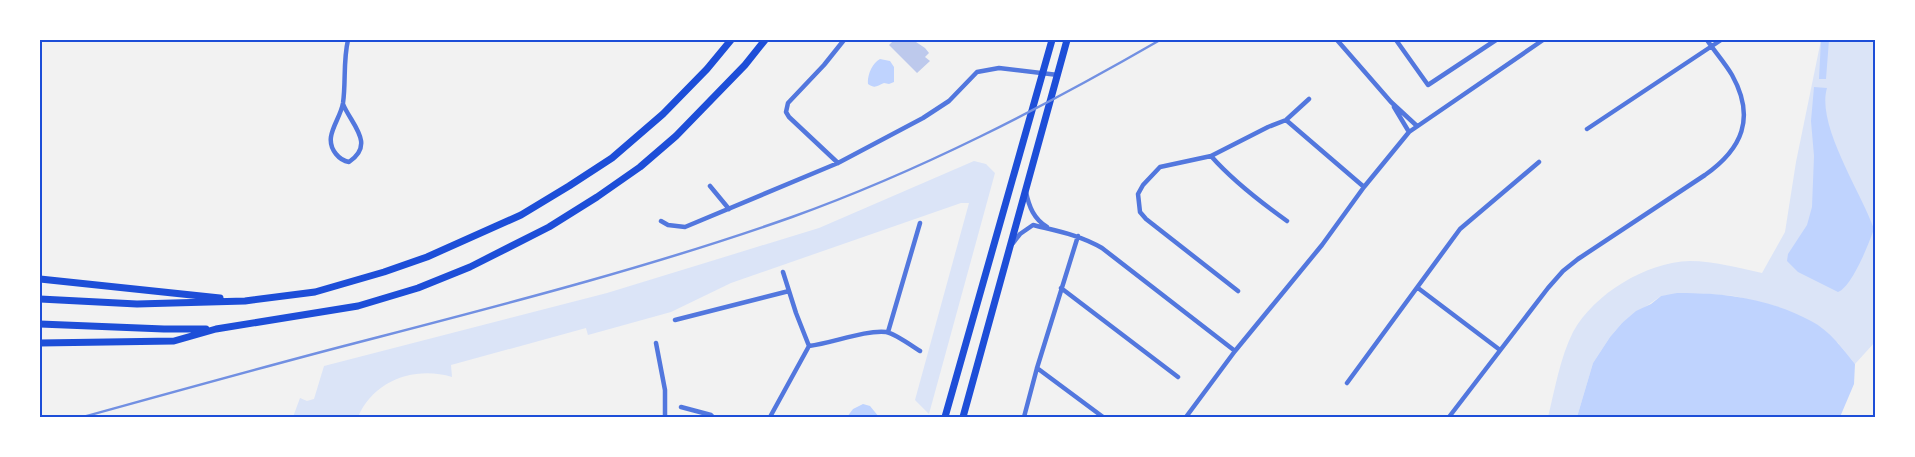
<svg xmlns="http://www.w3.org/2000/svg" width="1915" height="457" viewBox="0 0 1915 457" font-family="'Archivo Narrow',sans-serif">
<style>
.green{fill:#dbe4f7}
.water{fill:#bfd3fe}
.building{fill:#bdc9ec}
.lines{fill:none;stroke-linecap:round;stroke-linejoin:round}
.minor{stroke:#5277de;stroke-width:4.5}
.primary{stroke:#1d4ed8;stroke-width:7}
.trunk{stroke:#1d4ed8;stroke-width:7}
.rail{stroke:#7290e2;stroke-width:2.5}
.neatline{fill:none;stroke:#1d4ed8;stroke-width:2}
</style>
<rect width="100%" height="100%" fill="#f2f2f2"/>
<path class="green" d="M1821 40H1875V342L1855 364 1838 343 1775 306 1734 296 1697 293 1661 296 1622 323 1610 337 1593 363 1577 417H1548C1555 389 1560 358 1573 332 1594 294 1646 262 1690 261 1714 261 1739 268 1762 273L1785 232 1796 162Z
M974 161 986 164 995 173 929 414 915 400 969 203H961L731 283 671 312 588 335 586 328 451 365 452 377C415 366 374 380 358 417H293L300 398 307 401 314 399 324 366 607 293 819 228Z"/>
<path class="water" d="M1821 40H1829L1826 79H1819Z
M880 59 890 61 894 67V82L889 84 884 83C877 86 875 89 868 84 867 76 872 63 880 59Z
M1814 87 1827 88C1816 125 1861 192 1874 229 1869 243 1852 287 1838 292L1798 272 1787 261 1788 254 1807 225 1812 207 1814 156 1811 121Z
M1677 293C1722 292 1771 299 1811 321 1829 330 1843 349 1855 364L1854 384 1840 417H1577L1593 363 1610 337 1622 323 1636 311 1651 304 1661 296Z
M863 404 870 406 879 417H847L853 409Z"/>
<path class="building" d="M894 40H913L925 48 929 53 925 57 930 61 917 73 889 45Z"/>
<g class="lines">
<path class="minor" d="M1337 40 1391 102 1417 126
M1396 40 1428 85 1496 40
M343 104C351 124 376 144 349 162 343 161 340 159 336 154 322 137 340 121 343 103 346 82 343 61 348 40
M1394 107 1409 132
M1286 120 1364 187
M1587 129 1721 40
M1211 156C1233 181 1259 201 1287 221
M838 163 789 117 786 112 788 103 824 65 844 40
M710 186 729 209
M1026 192C1029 207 1034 219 1047 227
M661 221 668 225 685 227 838 163 923 118 949 101 977 72 999 68 1058 75
M1013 243 1020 234 1033 225C1057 231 1080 235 1102 248L1235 351
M783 272 796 313 809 346
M1061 288 1178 377
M1418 288 1500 350
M1238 291 1146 219 1140 212 1138 194 1143 185 1160 167 1211 156 1268 127 1286 120 1309 99
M675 320 789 291
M888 332 920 223
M656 343 665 390V417
M809 346C833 343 864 330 886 332 894 333 912 346 920 351
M1037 368 1103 417
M1347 383 1460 229 1539 162
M681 407 711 415 713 417
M770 417 809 346
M1024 417 1037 368 1078 236
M1186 417 1235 351 1322 245 1364 187 1409 132 1543 40
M1449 417 1548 288 1563 271 1578 259 1705 175C1742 149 1756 118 1732 75 1725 63 1715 52 1707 40"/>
<path class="primary" d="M945 417 1052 40
M963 417 1067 40"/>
<path class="trunk" d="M40 279 220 298
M40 299 137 304 245 301 315 292 384 272 427 257 521 215 569 186 612 158 663 114 707 69 731 40
M40 324 164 329H206
M40 343 174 341 216 329 358 306 418 288 470 267 549 227 597 197 640 167 676 136 745 65 765 40"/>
<path class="rail" d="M83 417C170 393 256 369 344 346 494 307 645 269 792 217 920 171 1042 108 1160 40"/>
</g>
<rect width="1915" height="457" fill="none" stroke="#ffffff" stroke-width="82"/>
<rect x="41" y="41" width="1833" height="375" class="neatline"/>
</svg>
